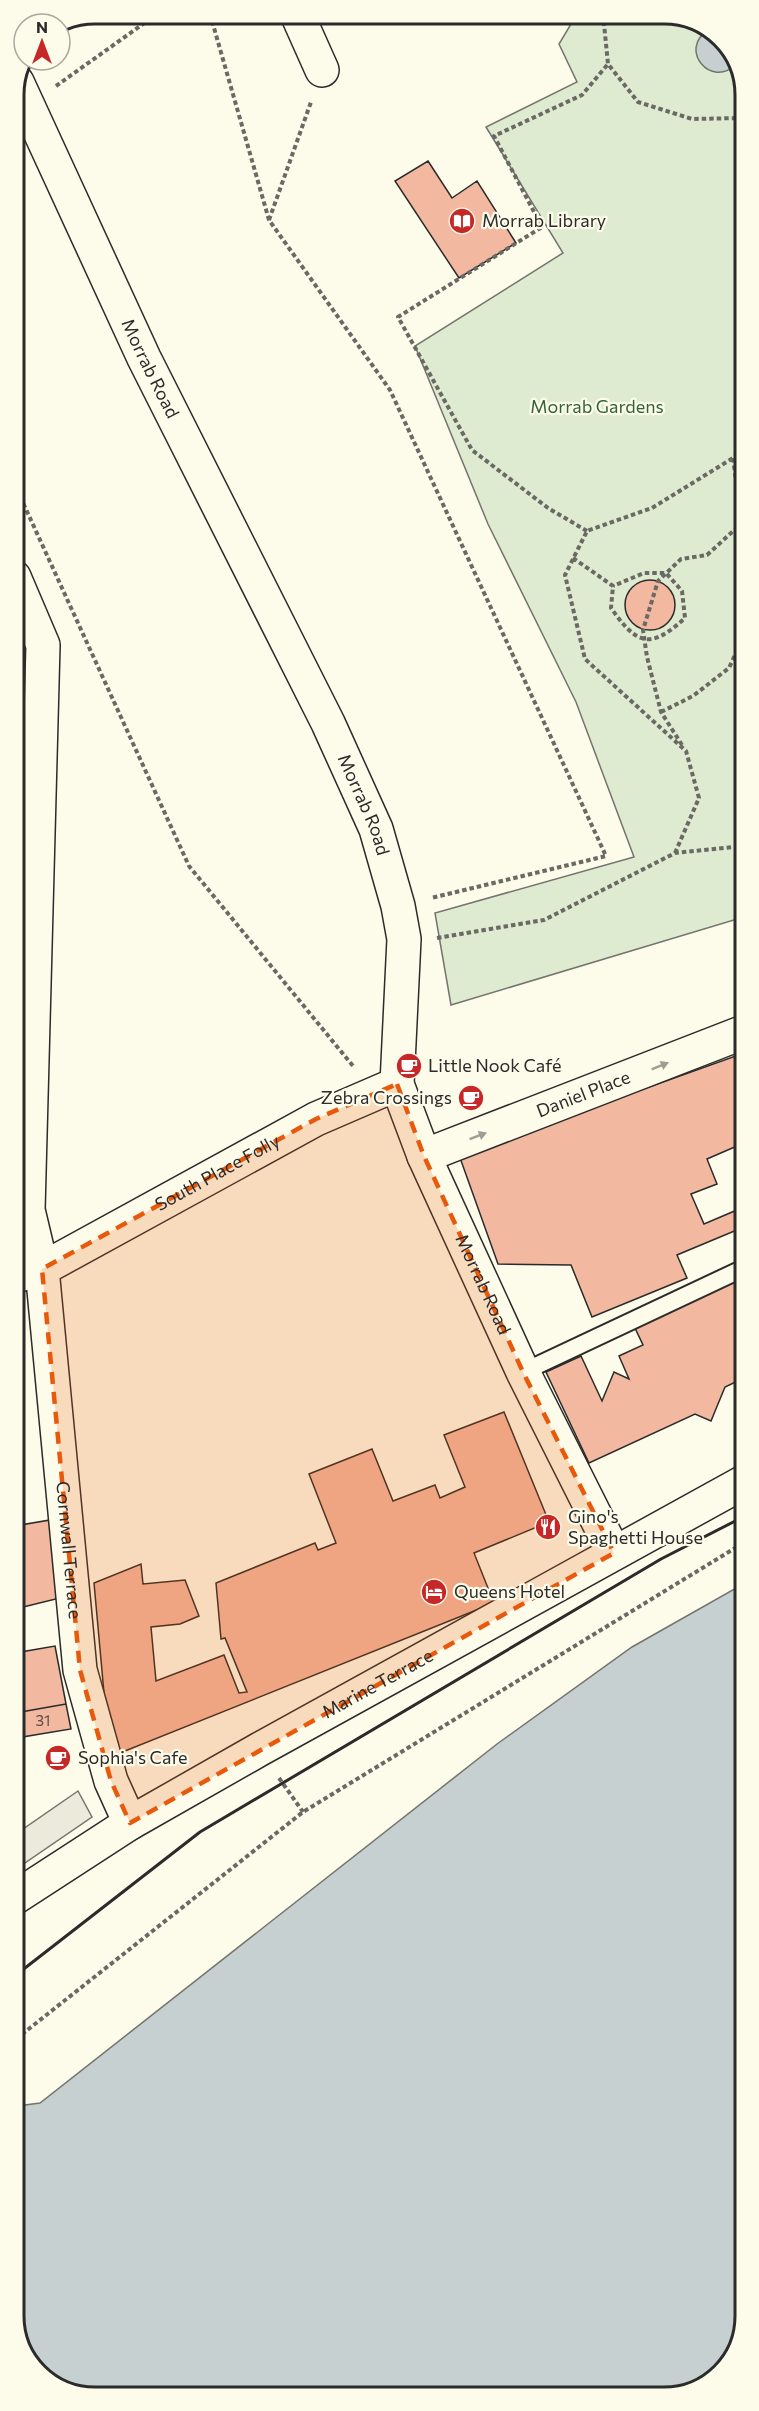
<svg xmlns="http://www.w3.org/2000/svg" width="759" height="2411" viewBox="0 0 759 2411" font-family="Commissioner,sans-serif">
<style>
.green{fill:#deebd1;stroke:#74746e;stroke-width:1.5}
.parking{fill:#eceadb;stroke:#74746e;stroke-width:1.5}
.water{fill:#c7d0d0;stroke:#74746e;stroke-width:1.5}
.building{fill:#f2b8a0;stroke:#2b2b2b;stroke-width:1.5}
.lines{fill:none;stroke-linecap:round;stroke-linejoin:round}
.service-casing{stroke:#2b2b2b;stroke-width:20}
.minor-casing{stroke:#2b2b2b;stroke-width:36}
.tertiary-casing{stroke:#2b2b2b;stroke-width:36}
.path{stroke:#6a6964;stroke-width:4;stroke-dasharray:4.5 3;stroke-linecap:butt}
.service{stroke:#fdfbea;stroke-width:16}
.minor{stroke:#fdfbea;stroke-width:33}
.tertiary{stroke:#fdfbea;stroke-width:33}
.wall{stroke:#2b2b2b;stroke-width:3}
.oneway{fill:#9e9d94}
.marked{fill:#e8590c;fill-opacity:0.2;stroke:#e8590c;stroke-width:4.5;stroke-dasharray:12 8;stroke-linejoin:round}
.labels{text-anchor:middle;stroke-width:4.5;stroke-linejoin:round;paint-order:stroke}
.number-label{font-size:15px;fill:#5d4e48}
.poi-label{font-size:18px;fill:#2b2b2b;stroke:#fdfbea;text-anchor:start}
.street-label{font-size:18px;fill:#2b2b2b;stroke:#fdfbea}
.park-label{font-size:18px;fill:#34623c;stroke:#fdfbea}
.rim{fill:none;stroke:#2b2b2b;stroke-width:3}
</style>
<rect width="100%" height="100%" fill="#fdfbea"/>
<path class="green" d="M577 14H670L717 34 743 74 744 917 451 1005 435 913 634 857 576 702 488 524 415 346 563 253 486 127 577 82 559 44Z"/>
<path class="parking" d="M78 1791 92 1817 16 1869V1834Z"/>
<path class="water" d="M709 30 717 34 736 64C711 90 677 48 709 30Z
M745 1583V2316L728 2366 685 2395 89 2397 42 2377 16 2337V2113L25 2105 40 2103 497 1744 632 1647Z"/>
<path class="building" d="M428 161 452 198 477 181 516 243 459 278 395 181Z
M625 605a25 25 0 1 1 50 0a25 25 0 1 1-50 0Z
M744 1053V1143L707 1159 717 1184 691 1194 704 1224 744 1207V1227L677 1255 687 1278 592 1317 571 1265 498 1264 459 1155Z
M744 1277V1378L725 1387 711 1421 695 1414 589 1463 546 1372 581 1356 602 1401 614 1372 629 1379 619 1356 643 1345 635 1328Z
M504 1412 549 1522 474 1553 494 1603 115 1755 108 1737 94 1583 141 1564 143 1584 185 1580 199 1616 180 1624 151 1627 156 1681 224 1655 239 1693 247 1692 225 1638 221 1639 216 1583 315 1543 318 1550 336 1543 309 1474 372 1449 393 1501 435 1485 440 1498 465 1487 444 1435Z
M56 1519 60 1598 15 1609V1526Z
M55 1646 66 1704 15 1713V1653Z
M66 1704 71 1729 16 1738 15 1713Z"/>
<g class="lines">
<g class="service-casing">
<path id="service" d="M523 1372 744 1268"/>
</g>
<g class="minor-casing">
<g id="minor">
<path d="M297 14 322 70"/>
<path id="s1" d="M17 82 144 358 328 723 376 829 398 906 404 939 397 1084 424 1156 523 1372 614 1553"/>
<path id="s2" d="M14 577 43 645 28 1210 42 1269 80 1670 111 1781 130 1823"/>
<path id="s3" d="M424 1156 744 1032"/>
<path id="s4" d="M15 1276 42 1269 316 1119 397 1084"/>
</g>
</g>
<g class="tertiary-casing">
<g id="tertiary">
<path id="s5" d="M16 1897 130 1823 260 1749 744 1482"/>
</g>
</g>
<path class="path" d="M210 14 269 220 390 390 606 856 431 898
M603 14 608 64 638 102 692 119 743 118
M56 86 157 14
M269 220 311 102
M743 447 733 458 743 532
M14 483 189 866 353 1066
M587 531 548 508 472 450 398 317 542 227 494 136 582 95 608 64
M573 558 613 586 611 608C637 645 650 650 685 618L682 591 666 573H644L613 586
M661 712 693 696 729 668 743 637
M682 745 661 712 647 657 643 630 658 581 681 559 707 555 742 523
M675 853 699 798 686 751 585 659 565 575 587 531 652 508 733 458
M437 938 544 920 675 853 744 846
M279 1778 303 1812
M16 2039 303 1812 745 1542"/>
<use href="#service" class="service"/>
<use href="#minor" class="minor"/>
<use href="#tertiary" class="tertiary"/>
<path class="wall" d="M16 1975 200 1832 661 1559 745 1516"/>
</g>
<defs><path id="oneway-solid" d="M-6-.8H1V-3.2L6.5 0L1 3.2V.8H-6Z" transform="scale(1.5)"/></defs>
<g class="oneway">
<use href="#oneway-solid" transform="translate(660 1066) rotate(-22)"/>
<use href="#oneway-solid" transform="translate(478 1136) rotate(-21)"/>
</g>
<path class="marked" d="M397 1084 424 1156 523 1372 614 1553 130 1823 111 1781 80 1670 42 1269 316 1119Z"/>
<defs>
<g id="library-disc" transform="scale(1.35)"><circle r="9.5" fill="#c62828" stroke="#fdfbea"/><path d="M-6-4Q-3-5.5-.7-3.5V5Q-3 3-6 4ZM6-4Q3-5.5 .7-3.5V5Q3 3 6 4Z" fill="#fff"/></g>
<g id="cafe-disc" transform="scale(1.35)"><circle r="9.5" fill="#c62828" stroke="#fdfbea"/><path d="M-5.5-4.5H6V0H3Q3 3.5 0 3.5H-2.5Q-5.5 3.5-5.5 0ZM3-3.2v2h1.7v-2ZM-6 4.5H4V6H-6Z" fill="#fff"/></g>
<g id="restaurant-disc" transform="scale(1.35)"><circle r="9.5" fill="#c62828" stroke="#fdfbea"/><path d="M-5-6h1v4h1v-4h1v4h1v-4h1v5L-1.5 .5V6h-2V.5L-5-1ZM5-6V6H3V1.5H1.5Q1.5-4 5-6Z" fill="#fff"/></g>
<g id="hotel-disc" transform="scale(1.35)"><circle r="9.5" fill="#c62828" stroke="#fdfbea"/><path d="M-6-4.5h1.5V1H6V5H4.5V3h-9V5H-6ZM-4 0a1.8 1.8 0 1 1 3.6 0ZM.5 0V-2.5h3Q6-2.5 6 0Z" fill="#fff"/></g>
</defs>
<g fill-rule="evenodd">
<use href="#library-disc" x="462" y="221"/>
<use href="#cafe-disc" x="409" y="1066"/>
<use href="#cafe-disc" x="471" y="1098"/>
<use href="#restaurant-disc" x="548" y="1527"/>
<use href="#hotel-disc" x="434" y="1592"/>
<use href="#cafe-disc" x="58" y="1758"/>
</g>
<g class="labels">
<g class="number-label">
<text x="43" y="1726">31</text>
</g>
<g class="poi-label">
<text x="482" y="227">Morrab Library</text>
<text x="428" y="1072">Little Nook Café</text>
<text x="452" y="1104" text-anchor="end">Zebra Crossings</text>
<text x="568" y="1523">Gino's<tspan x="568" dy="21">Spaghetti House</tspan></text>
<text x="454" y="1598">Queens Hotel</text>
<text x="78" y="1764">Sophia's Cafe</text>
</g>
<g class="street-label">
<text dy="6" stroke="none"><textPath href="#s1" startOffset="316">Morrab Road</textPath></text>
<text dy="6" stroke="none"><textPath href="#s1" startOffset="802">Morrab Road</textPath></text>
<text dy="6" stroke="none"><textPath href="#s3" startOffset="171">Daniel Place</textPath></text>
<text dy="6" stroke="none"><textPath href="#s4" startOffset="228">South Place Folly</textPath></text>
<text dy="6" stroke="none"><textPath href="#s1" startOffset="1306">Morrab Road</textPath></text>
<text dy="6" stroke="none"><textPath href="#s2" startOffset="982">Cornwall Terrace</textPath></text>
<text dy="6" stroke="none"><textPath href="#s5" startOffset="420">Marine Terrace</textPath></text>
</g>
<g class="park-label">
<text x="597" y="413">Morrab Gardens</text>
</g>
</g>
<path d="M0 0H759V2411H0ZM95 24H664A71 71 0 0 1 735 95V2316A71 71 0 0 1 664 2387H95A71 71 0 0 1 24 2316V95A71 71 0 0 1 95 24Z" fill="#fdfbea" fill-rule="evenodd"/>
<path class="rim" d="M95 24H664A71 71 0 0 1 735 95V2316A71 71 0 0 1 664 2387H95A71 71 0 0 1 24 2316V95A71 71 0 0 1 95 24Z"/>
<g transform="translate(42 42)"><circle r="28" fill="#fdfbea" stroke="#a9a89e" stroke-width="1.5"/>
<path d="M0-4.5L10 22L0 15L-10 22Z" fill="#c62828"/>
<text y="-9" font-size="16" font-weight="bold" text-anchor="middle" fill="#2b2b2b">N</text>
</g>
</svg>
